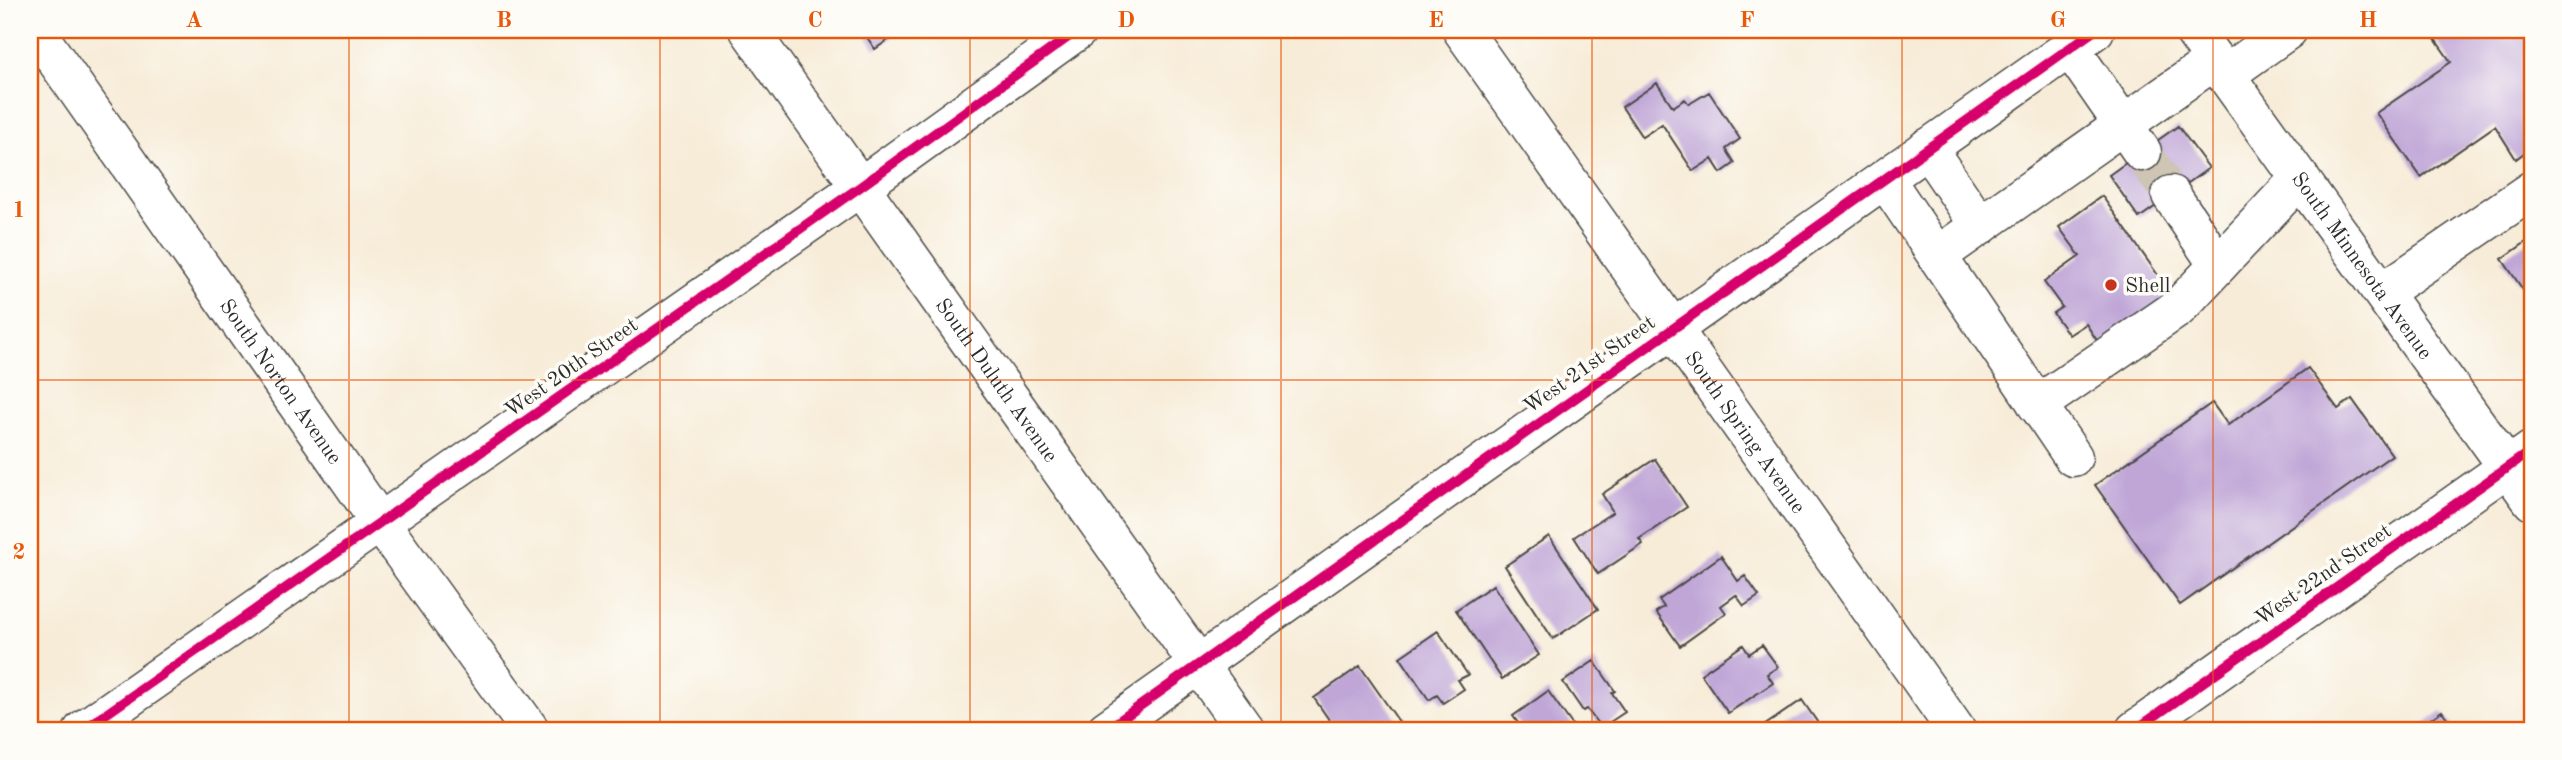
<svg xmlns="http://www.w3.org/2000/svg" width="2562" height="760" viewBox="0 0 2562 760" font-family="'Old Standard TT',serif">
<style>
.building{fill:#bfa6d7}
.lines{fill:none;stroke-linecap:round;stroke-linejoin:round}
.minor-tunnel{stroke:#cec5b5;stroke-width:38;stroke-dasharray:38 19;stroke-linecap:butt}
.minor-casing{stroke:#4a4845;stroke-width:41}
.major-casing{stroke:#4a4845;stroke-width:41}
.minor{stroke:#fff;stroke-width:38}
.major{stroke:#fff;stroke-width:38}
.cycleway-casing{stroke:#fdfcf7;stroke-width:15}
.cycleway{stroke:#d6006c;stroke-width:10}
.grid{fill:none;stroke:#e8590c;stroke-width:2;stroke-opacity:0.55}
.poi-dot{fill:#c8321e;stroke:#fdfcf7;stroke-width:2.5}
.labels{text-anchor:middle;stroke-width:7;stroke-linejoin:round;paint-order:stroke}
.street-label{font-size:21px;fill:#2b2b2b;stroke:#fdfcf7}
.poi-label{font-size:21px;fill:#2b2b2b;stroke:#fdfcf7;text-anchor:start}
.neatline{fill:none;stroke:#e8590c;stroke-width:2.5}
.grid-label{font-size:23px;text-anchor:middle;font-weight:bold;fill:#e8590c}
</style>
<rect width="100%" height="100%" fill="#fdfcf7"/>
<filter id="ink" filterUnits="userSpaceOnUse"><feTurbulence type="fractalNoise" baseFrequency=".0143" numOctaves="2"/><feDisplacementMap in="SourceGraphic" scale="14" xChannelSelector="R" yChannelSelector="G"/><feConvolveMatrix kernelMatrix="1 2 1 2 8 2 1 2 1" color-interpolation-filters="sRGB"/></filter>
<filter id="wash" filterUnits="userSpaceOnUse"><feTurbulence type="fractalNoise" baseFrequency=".00686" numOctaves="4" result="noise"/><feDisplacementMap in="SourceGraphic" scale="28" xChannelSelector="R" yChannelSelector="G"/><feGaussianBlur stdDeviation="1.57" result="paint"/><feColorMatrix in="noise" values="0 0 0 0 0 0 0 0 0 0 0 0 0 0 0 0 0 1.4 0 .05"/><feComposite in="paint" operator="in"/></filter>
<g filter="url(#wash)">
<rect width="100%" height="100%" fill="#f7ecd8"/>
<g id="blocks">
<path class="building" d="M862 30H903L875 49Z
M2433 30H2532V156L2528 150 2516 159 2495 126 2421 177 2376 113 2451 62 2430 32Z
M1657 83 1673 107 1685 99 1689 104 1709 92 1740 139 1726 149 1735 163 1721 173 1712 159 1693 171 1662 124 1642 137 1622 107Z
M2178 126 2209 168 2139 218 2109 175Z
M2102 196 2172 295 2100 345 2086 324 2069 335 2053 313 2062 307 2044 282 2080 256 2059 227Z
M2532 238V303L2502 259Z
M2308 368 2338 409 2352 399 2392 455 2180 605 2095 485 2212 403 2228 425Z
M1655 459 1687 507 1639 539 1643 544 1598 574 1574 537 1613 512 1602 494Z
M1549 536 1598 609 1553 639 1505 566Z
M1721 556 1738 581 1745 576 1759 596 1744 606 1736 595 1721 606 1726 613 1680 646 1656 612 1664 607 1659 600Z
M1493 585 1539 655 1502 679 1456 610Z
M1438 631 1468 675 1458 680 1464 689 1443 703 1437 695 1429 700 1400 657Z
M1743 645 1749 654 1762 645 1778 667 1767 674 1773 683 1728 713 1701 674Z
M1594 661 1615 691 1612 693 1625 712 1601 728 1587 709 1583 711 1563 682Z
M1360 666 1402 726 1400 730H1336L1314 698Z
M1548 691 1576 730H1523L1513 716Z
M1802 700 1820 726 1813 730H1758Z
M2442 711 2456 730H2415Z"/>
</g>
</g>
<g filter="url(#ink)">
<use href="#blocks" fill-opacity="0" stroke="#4a4845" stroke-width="2"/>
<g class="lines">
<path class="minor-tunnel" d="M2142 152 2171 195"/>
<g class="minor-casing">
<g id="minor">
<path id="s1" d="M35 30 381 524 530 730"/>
<path id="s2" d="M749 30 1245 730"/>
<path id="s3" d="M1462 30 1956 730"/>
<path d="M2070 48 2142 152"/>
<path d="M2225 75 2288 30"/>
<path d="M1927 148 1980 226"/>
<path d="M1885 179 2073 457"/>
<path d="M2171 195 2218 265"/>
<path d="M1937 256 2215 60"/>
<path d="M2383 292 2532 190"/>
<path d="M2037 405 2178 308 2300 178"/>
<path d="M83 730 860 187 1078 30"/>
<path d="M1106 730 2095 30"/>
<path d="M2135 730 2532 450"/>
</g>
</g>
<g class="major-casing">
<g id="major">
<path id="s4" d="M2193 30 2532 501"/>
</g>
</g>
<use href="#minor" class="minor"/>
<use href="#major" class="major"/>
<g class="cycleway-casing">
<path id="cycleway" d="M83 730 860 187 1078 30
M1106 730 2095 30
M2135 730 2532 450"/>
</g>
<use href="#cycleway" class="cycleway"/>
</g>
</g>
<path class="grid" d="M349 30V730M660 30V730M970 30V730M1281 30V730M1592 30V730M1902 30V730M2213 30V730M30 380H2532"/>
<circle class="poi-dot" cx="2111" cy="285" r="7"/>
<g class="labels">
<g class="street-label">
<text dy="7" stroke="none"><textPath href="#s4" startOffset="290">South Minnesota Avenue</textPath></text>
<text transform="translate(1589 364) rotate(-35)" y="7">West 21st Street</text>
<text transform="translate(571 367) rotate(-35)" y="7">West 20th Street</text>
<text dy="7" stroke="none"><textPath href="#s2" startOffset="429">South Duluth Avenue</textPath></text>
<text dy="7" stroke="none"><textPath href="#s1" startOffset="429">South Norton Avenue</textPath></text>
<text dy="7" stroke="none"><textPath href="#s3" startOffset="492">South Spring Avenue</textPath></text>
<text transform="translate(2323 574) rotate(-35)" y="7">West 22nd Street</text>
</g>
<g class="poi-label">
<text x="2125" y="292">Shell</text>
</g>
</g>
<rect width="2562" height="760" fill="none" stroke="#fdfcf7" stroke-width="77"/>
<rect x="38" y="38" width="2486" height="684" class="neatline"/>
<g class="grid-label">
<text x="194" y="27">A</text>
<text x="504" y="27">B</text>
<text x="815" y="27">C</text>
<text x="1126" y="27">D</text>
<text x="1436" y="27">E</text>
<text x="1747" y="27">F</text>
<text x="2058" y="27">G</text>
<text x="2368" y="27">H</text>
<text x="19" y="217">1</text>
<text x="19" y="559">2</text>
</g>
</svg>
